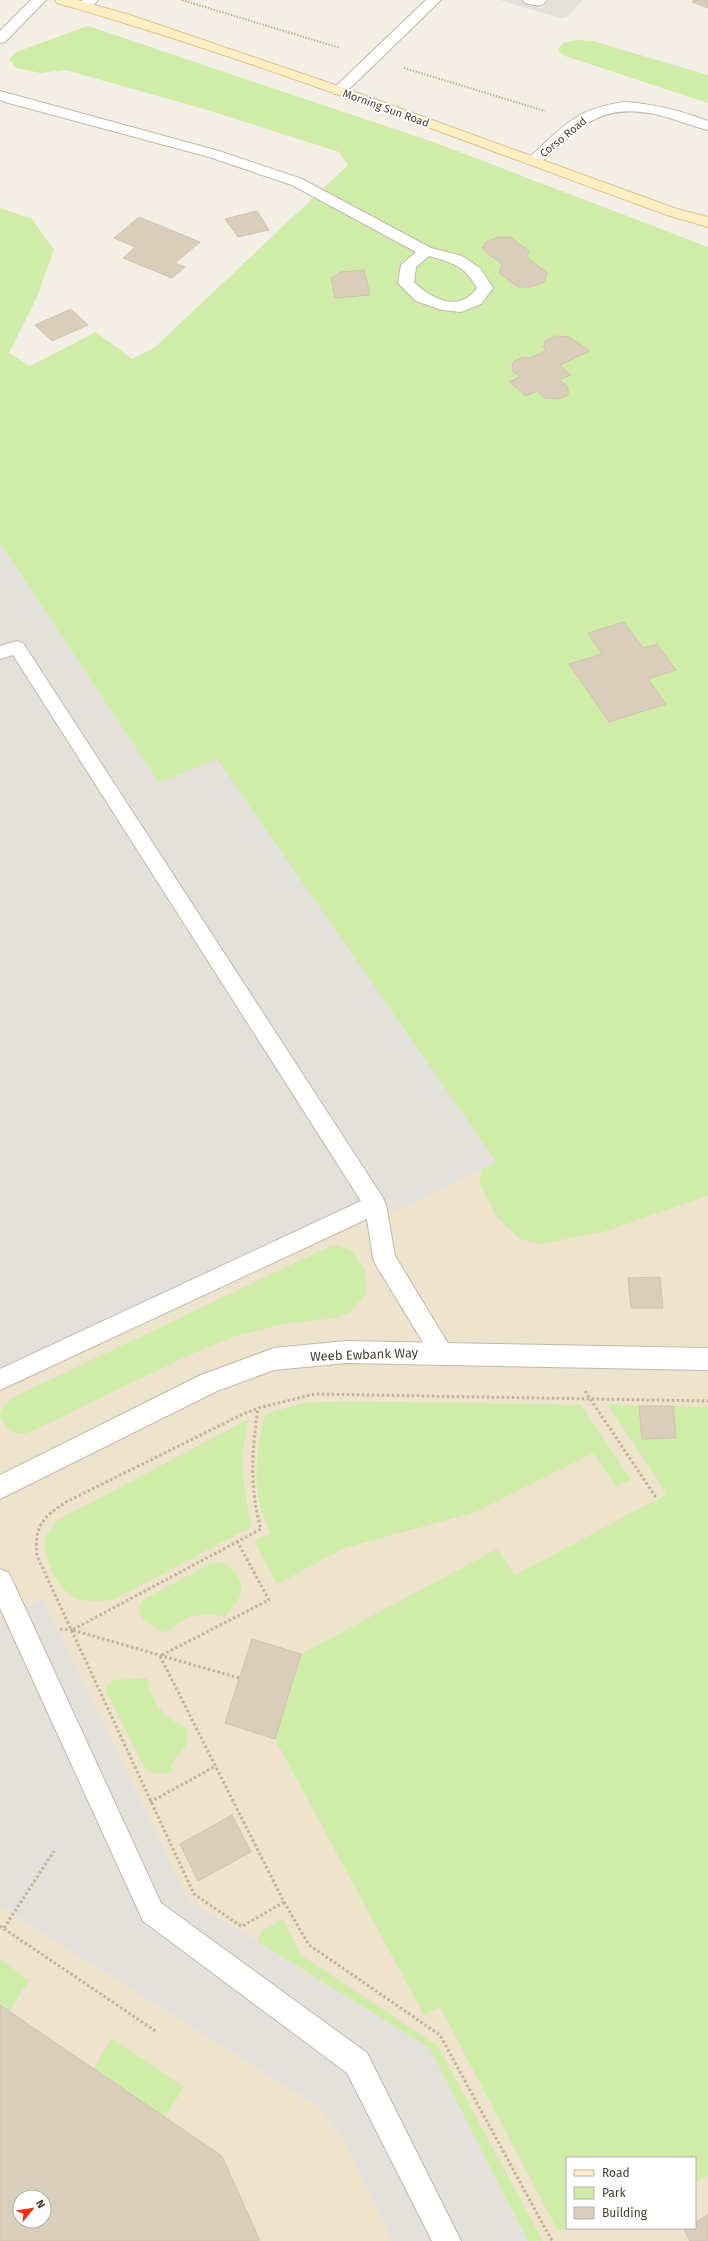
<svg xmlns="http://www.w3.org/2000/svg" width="708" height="2241" viewBox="0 0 708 2241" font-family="'Fira Sans',sans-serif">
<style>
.education{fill:#eee4cd;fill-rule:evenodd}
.green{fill:#cfeca9}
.parking{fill:#e4e1dd}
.building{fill:#d9cdbc;stroke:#d2c2ab;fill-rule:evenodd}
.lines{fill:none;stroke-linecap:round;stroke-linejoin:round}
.lane-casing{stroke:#c3b9a9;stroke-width:2}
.street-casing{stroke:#c3b9a9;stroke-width:2}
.secondary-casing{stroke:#d7c390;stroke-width:2}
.path-far1{stroke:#c3b296;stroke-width:2;stroke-dasharray:1.5 1.5;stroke-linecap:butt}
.path{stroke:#c3b296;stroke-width:3;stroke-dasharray:2.5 2.5;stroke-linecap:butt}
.lane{fill:#fff;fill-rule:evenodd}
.street{fill:#fff;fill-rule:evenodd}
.secondary{fill:#ffefc3;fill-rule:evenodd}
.labels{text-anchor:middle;stroke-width:4;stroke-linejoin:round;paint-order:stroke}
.far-street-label{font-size:11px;fill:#463e33;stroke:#fff}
.street-label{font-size:13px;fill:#463e33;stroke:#fff}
</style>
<rect width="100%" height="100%" fill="#f4efe4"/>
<path class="education" d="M0 413 708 1116V2241H0ZM567 2158H695V2228H567ZM20 2197H44V2221H20Z"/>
<path class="green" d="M88 26 436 143 708 247V1196L606 1231 541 1244 520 1239 497 1217 480 1185 481 1170 496 1162 217 760 159 783 2 546H0V208L32 219 54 250 36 299 9 353 30 366 96 332 132 359 154 348 348 165 339 152 201 108 65 70 41 73 16 68 9 59 16 52Z
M577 40 593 41 708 75V103L565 56 558 50 563 43Z
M336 1245 352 1250 365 1271 366 1293 351 1312 337 1318 284 1324 236 1336 196 1352 30 1432C14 1438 3 1429 0 1413L4 1405 12 1398 328 1247Z
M344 1401 581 1405 631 1480 616 1486 593 1453 476 1512 345 1548 277 1584 254 1541 271 1533C250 1496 255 1453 265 1414L304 1403Z
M607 1404 639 1406 643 1439 676 1438 673 1406 708 1407V2176L695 2182V2158H567V2227L558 2231 440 2007 424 2015 275 1739 301 1654 497 1549 515 1575 667 1494Z
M249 1419 242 1452 244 1486 251 1527 117 1598C103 1601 85 1604 72 1596 56 1586 42 1557 46 1538 48 1531 53 1526 58 1520Z
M219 1562C232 1565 246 1581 240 1596 237 1603 230 1610 225 1617 201 1611 183 1616 166 1633 153 1627 129 1616 144 1599L209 1564Z
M147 1678C152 1703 164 1718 188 1729L185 1747 171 1766 173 1771 164 1774 146 1771 106 1691 107 1685 113 1680Z
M283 1919 301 1955 438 2046 543 2241H528L429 2048 257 1941 262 1931Z
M0 1959 29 1980 9 2012 0 2005Z
M112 2038 184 2087 165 2117 94 2068Z"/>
<path class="parking" d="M500 0H583L567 17 560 18Z
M2 546 159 783 217 759 496 1162 397 1211 375 1205 0 1380V547Z
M43 1599 189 1900 429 2048 528 2241H393L341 2135 318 2106 0 1906V1621Z"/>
<path class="building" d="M694 0H708V8L692 2Z
M257 211 269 230 238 237 225 219Z
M139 217 200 242 175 263 185 267 172 278 123 258 135 247 114 238Z
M498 237H510L529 251 527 257 547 273 544 282 531 287H518L499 273 502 264 482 249 486 242Z
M364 270 370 295 335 298 331 278 341 272Z
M71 309 88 325 52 341 35 325Z
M556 336 569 337 590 351 560 365 571 375 559 380 568 387V395L559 399 545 398 537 391 526 396 509 382 520 377 512 370 513 362 523 357 530 358 547 350 544 348 545 341Z
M624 622 643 648 657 644 676 670 648 679 666 704 609 722 569 664 602 654 588 633Z
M660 1277 663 1308H631L628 1278Z
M639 1406H673L676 1438 642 1439Z
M252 1639 301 1654 275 1739 225 1723Z
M232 1815 251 1852 198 1881 180 1844Z
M0 2005 222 2156 260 2241H0ZM20 2197H44V2221H20Z
M708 2214V2241H690L684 2230 695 2228V2223Z"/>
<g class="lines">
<g class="lane-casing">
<path id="lane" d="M31 0H46L5 42 0 43V31Z
M83 0H98L89 9 84 10 77 6Z
M426 0H441L344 94H334L332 91 334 88Z
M523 0H547C541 8 534 5 525 3Z
M0 91 219 151 302 179 431 248 462 256 480 268 493 288 481 304 461 312 442 310 416 301 398 283 401 265 416 252 292 185 209 157 5 102 0 100ZM429 256C453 263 464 265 477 288 460 313 432 300 414 282L416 267Z
M17 641 23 643 383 1198 386 1205 395 1256 449 1345 452 1352 449 1359 441 1362 433 1359 376 1265 373 1258 367 1219 0 1390V1369L361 1201 13 655 0 659V646Z
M0 1569 9 1573 161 1903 367 2053 461 2241H432L347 2073 143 1921 0 1608Z"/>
</g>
<g class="street-casing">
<path id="street" d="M626 102C655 104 681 111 708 121V130C691 126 675 119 659 115 599 101 580 128 539 164H529L526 161C532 154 540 148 547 141 572 117 590 106 626 102Z
M346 1341 708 1348V1370L346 1363 274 1370 217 1391 0 1499V1475L201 1375 274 1348Z"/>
</g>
<g class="secondary-casing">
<path id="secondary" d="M55 0H77L130 15 344 88 677 209 708 217V227L667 215C465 142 264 62 57 3Z"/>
</g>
<path class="path-far1" d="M182 0 340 48
M404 68 545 111"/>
<path class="path" d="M585 1391 657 1499
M237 1541 269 1600 160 1656 284 1902 241 1927
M60 1629 72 1630
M239 1678 72 1630 261 1529C249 1488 252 1450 258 1408
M150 1802 216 1766
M284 1902 309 1945 440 2035 552 2241
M0 1926 157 2032
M241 1926 194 1894 37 1556C34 1526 42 1518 66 1502L237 1417 258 1408 315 1394 708 1401
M4 1928 54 1851"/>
<use href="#lane" class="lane"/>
<use href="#street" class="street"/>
<use href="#secondary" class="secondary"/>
</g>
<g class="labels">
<g class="far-street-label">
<text transform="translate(386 108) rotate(20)" y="4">Morning Sun Road</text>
<text transform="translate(563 137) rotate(-39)" y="4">Corso Road</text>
</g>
<g class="street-label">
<text transform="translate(364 1354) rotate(-2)" y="5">Weeb Ewbank Way</text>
</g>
</g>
<rect x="566" y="2157" width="130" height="72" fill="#ffffff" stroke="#b5b2ad"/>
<rect x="574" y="2170" width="20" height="6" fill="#ffefc3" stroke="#b5b2ad"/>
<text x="602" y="2177" font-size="12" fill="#463e33">Road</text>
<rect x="574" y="2187" width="20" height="12" fill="#cfeca9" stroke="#b5b2ad"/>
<text x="602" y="2197" font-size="12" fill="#463e33">Park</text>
<rect x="574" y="2207" width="20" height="12" fill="#d9cdbc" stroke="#b5b2ad"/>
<text x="602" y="2217" font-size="12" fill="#463e33">Building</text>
<g transform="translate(32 2209) rotate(60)"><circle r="19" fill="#ffffff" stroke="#b5b2ad"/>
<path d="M0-3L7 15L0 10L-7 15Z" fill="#ff2e10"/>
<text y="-6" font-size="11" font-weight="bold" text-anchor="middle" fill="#463e33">N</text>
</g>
</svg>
